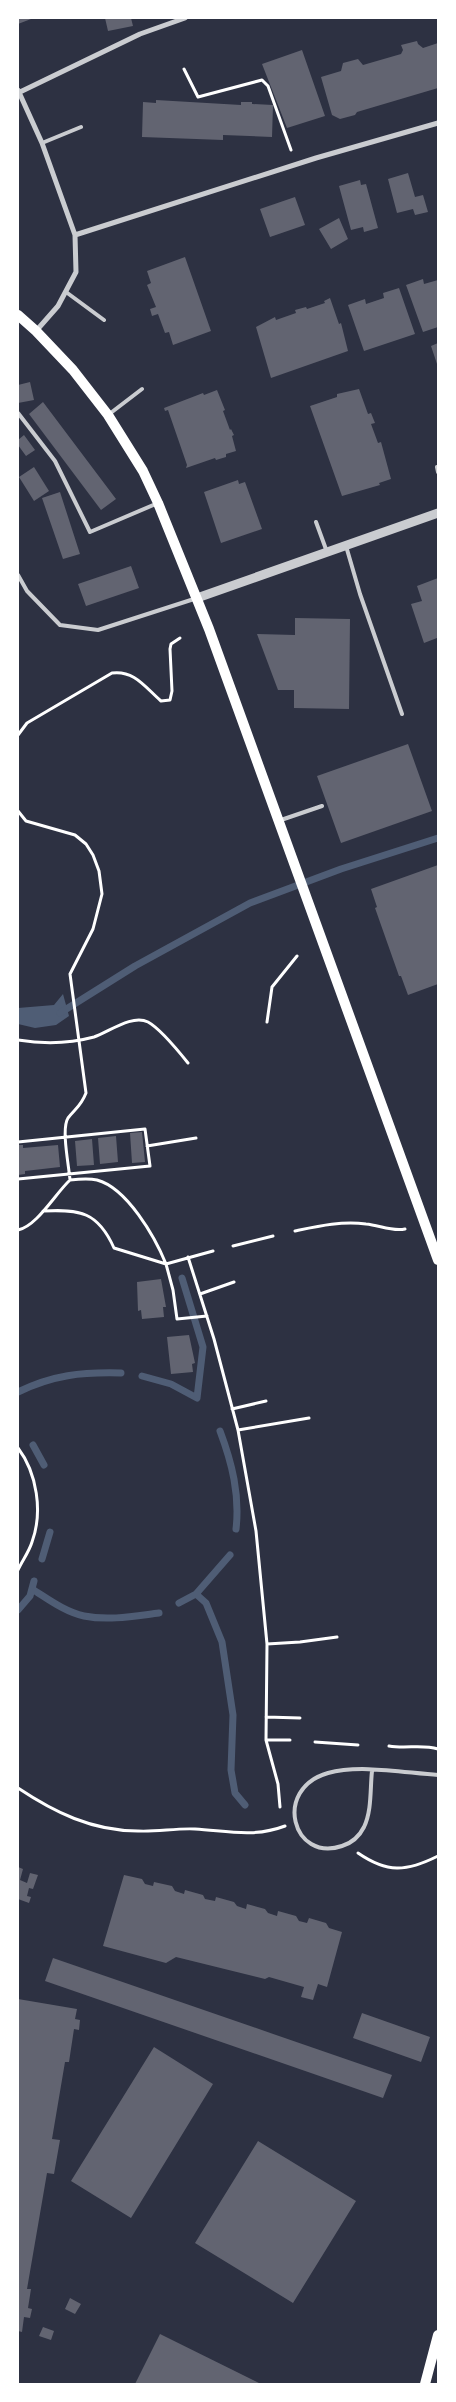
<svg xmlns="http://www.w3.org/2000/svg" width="456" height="2402" viewBox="0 0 456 2402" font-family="Helvetica,sans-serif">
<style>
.water{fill:#4f5d75}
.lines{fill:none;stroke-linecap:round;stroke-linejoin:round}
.stream{stroke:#4f5d75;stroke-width:7}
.building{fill:#626471}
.path{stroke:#fff;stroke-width:3}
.service{stroke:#caccd0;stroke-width:4}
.minor{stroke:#caccd0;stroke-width:5}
.tertiary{stroke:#caccd0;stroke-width:9}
.secondary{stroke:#fff;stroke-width:10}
</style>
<rect width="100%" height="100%" fill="#2d3142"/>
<path class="water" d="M63 994 69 1016 56 1025 35 1028 18 1024V1008L54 1005Z"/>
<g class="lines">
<path class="stream" d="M60 1013 135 966 250 903 341 869 438 838
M142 1376 171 1384 197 1398 203 1347 182 1278
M18 1392C53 1375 81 1372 121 1373
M220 1431C232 1463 240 1495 236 1529
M33 1445 44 1465
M42 1559 50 1532
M32 1589C48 1599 65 1612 84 1616 109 1621 135 1616 159 1613
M196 1594 206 1603 222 1642 233 1715 231 1770 235 1793 245 1805
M179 1603 196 1594 230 1555
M18 1610 30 1596 34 1581"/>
</g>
<path class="building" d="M18 18H31V19L18 24Z
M105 18H131L133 26 108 31Z
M417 41 418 44 423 48 438 43V88L357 112 355 115 340 119 332 115 321 77 341 71 343 63 358 59 363 65 401 54 403 50 401 45Z
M302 50 325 116 287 128 262 64Z
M156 100 241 105V102H252V104L273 105 272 137 223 135V140L142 137 143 102 156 103Z
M408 173 415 197 423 195 428 212 415 215 413 209 397 213 388 179Z
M360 180 361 185 366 184 378 228 364 232 363 227 351 230 339 186Z
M295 197 305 225 270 237 260 209Z
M339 218 348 239 331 249 319 229Z
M185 257 211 331 173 345 169 332 165 333 158 314 152 316 150 309 156 307 147 285 151 283 147 271Z
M423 279 424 284 438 280V327L423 332 406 285Z
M399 288 415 334 364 351 348 305 365 299 366 304 384 298 383 293Z
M330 298 339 324 341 323 348 351 271 378 256 327 275 317 276 320 296 313 295 310 306 307 307 309 325 303 324 301Z
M438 343V367L431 346Z
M30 382 34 400 18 403V385Z
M359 389 368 414 371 413 375 423 371 424 378 443 381 442 391 479 379 483 380 485 342 496 310 406 337 397V394Z
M217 390 225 410 223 411 230 430 231 429 234 435 232 436 236 451 226 454V457L216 460 215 458 186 468 187 465 168 410 165 411 164 408 203 393 204 395Z
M43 402 116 499 101 510 29 414Z
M24 435 35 450 26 456 18 445V440Z
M34 467 49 491 34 501 19 477Z
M238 480 239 484 245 482 262 529 221 543 204 492Z
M60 492 80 554 63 559 42 498Z
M131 566 139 588 86 606 78 584Z
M438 578V643L437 638 424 643 411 604 422 601 417 586Z
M295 618 350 619 349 709 294 708V690H278L257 634 295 635Z
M408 744 432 811 341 843 317 776Z
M438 865V984L408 995 401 976H399L375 908 377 907 371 889Z
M142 1132 145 1162 132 1163 130 1133Z
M116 1136 118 1162 100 1164 98 1138Z
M92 1139 94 1165 77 1166 75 1141Z
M18 1145H23V1148L58 1145 60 1167 25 1171V1174L18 1175Z
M161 1279 166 1307H163L164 1317 142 1319 141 1310 138 1311 137 1282Z
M189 1335 195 1363 192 1364 193 1372 171 1374 167 1337Z
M18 1867 23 1869 20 1880 27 1883 30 1873 38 1875 33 1889 29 1888 27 1896 31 1897 29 1903 18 1899Z
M124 1875 142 1879 145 1884 153 1886 154 1882 172 1886 175 1891 184 1894 185 1890 203 1895 205 1899 215 1901 216 1897 234 1902 237 1906 246 1909 247 1904 265 1909 268 1913 277 1916 278 1911 296 1916 299 1921 307 1923 309 1918 326 1923 329 1928 342 1932 327 1987 318 1984 313 2000 301 1997 304 1987 269 1977 265 1979 176 1957 166 1963 103 1946Z
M53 1958 392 2075 383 2098 45 1981Z
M18 1999 77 2009 75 2019 80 2020 79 2030 74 2029 69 2062H65L52 2139 60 2140 54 2174 47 2173 27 2289H31L28 2308 32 2309 30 2318 24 2317 22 2332 18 2331Z
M362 2013 430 2037 421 2062 353 2038Z
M154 2047 213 2084 131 2218 71 2181Z
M258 2141 356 2201 293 2303 195 2243Z
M70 2298 81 2304 75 2314 65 2309Z
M43 2327 54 2331 51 2340 39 2336Z
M160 2334 261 2384H135Z"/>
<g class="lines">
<path class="path" d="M184 69 198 97 262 80 268 86 291 150
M18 735 27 723 112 673C134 670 145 687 161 701L170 700 172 691 170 649 171 644 180 638
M18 811 26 821 75 835 86 844 93 855 99 871 102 894 93 929 70 974 86 1093C81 1106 76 1108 68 1118 61 1129 69 1166 70 1180 79 1179 88 1178 97 1180 127 1188 155 1237 166 1264
M267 1022 272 987 297 956
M18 1040C43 1044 68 1044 94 1037 109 1032 132 1014 148 1022 159 1028 180 1053 188 1063
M18 1142 145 1129 150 1166 18 1179
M147 1146 196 1138
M43 1211C80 1209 98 1212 114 1248L166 1264
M18 1230C37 1226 55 1194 70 1180
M295 1231C319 1226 341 1221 366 1224 379 1225 392 1232 405 1229
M233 1246 273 1236
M188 1257 214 1339 238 1430 256 1531 267 1644 266 1740 278 1784 280 1807
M200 1294 234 1282
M207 1316 177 1319 173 1290 166 1264 213 1251
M232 1409 266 1401
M238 1430 309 1418
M18 1448C37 1473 43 1512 32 1542 29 1552 22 1561 18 1570
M267 1644 300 1642 337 1637
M266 1717 300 1718
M266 1740H290
M315 1742 358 1745
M389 1746C406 1749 422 1744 438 1749
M18 1788C54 1812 92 1831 138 1831 157 1832 176 1828 195 1829 228 1831 253 1838 285 1826
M358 1853C387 1873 406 1872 438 1856"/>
<path class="service" d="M42 143 81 127
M66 292 104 320
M18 413 55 461 90 532 158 503
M108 415 142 389
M437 467 438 472
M316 522 327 552
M346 546 360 594 402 714
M18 575 27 591 60 625 98 630 194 599
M281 820 322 806
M372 1771C370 1789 372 1810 364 1827 359 1837 352 1843 342 1846 293 1863 272 1789 328 1773 360 1764 406 1773 438 1775"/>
<path class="minor" d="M18 90 42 143 75 235 76 272 58 306 36 331
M20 92 140 34 185 18
M75 235 316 158 438 123"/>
<path class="tertiary" d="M197 598 438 513"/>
<path class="secondary" d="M18 315 36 331 73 370 108 415 143 471 158 503 209 629 438 1260
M425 2384 438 2335"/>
</g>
<rect width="456" height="2402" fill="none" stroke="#ffffff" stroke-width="38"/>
</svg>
